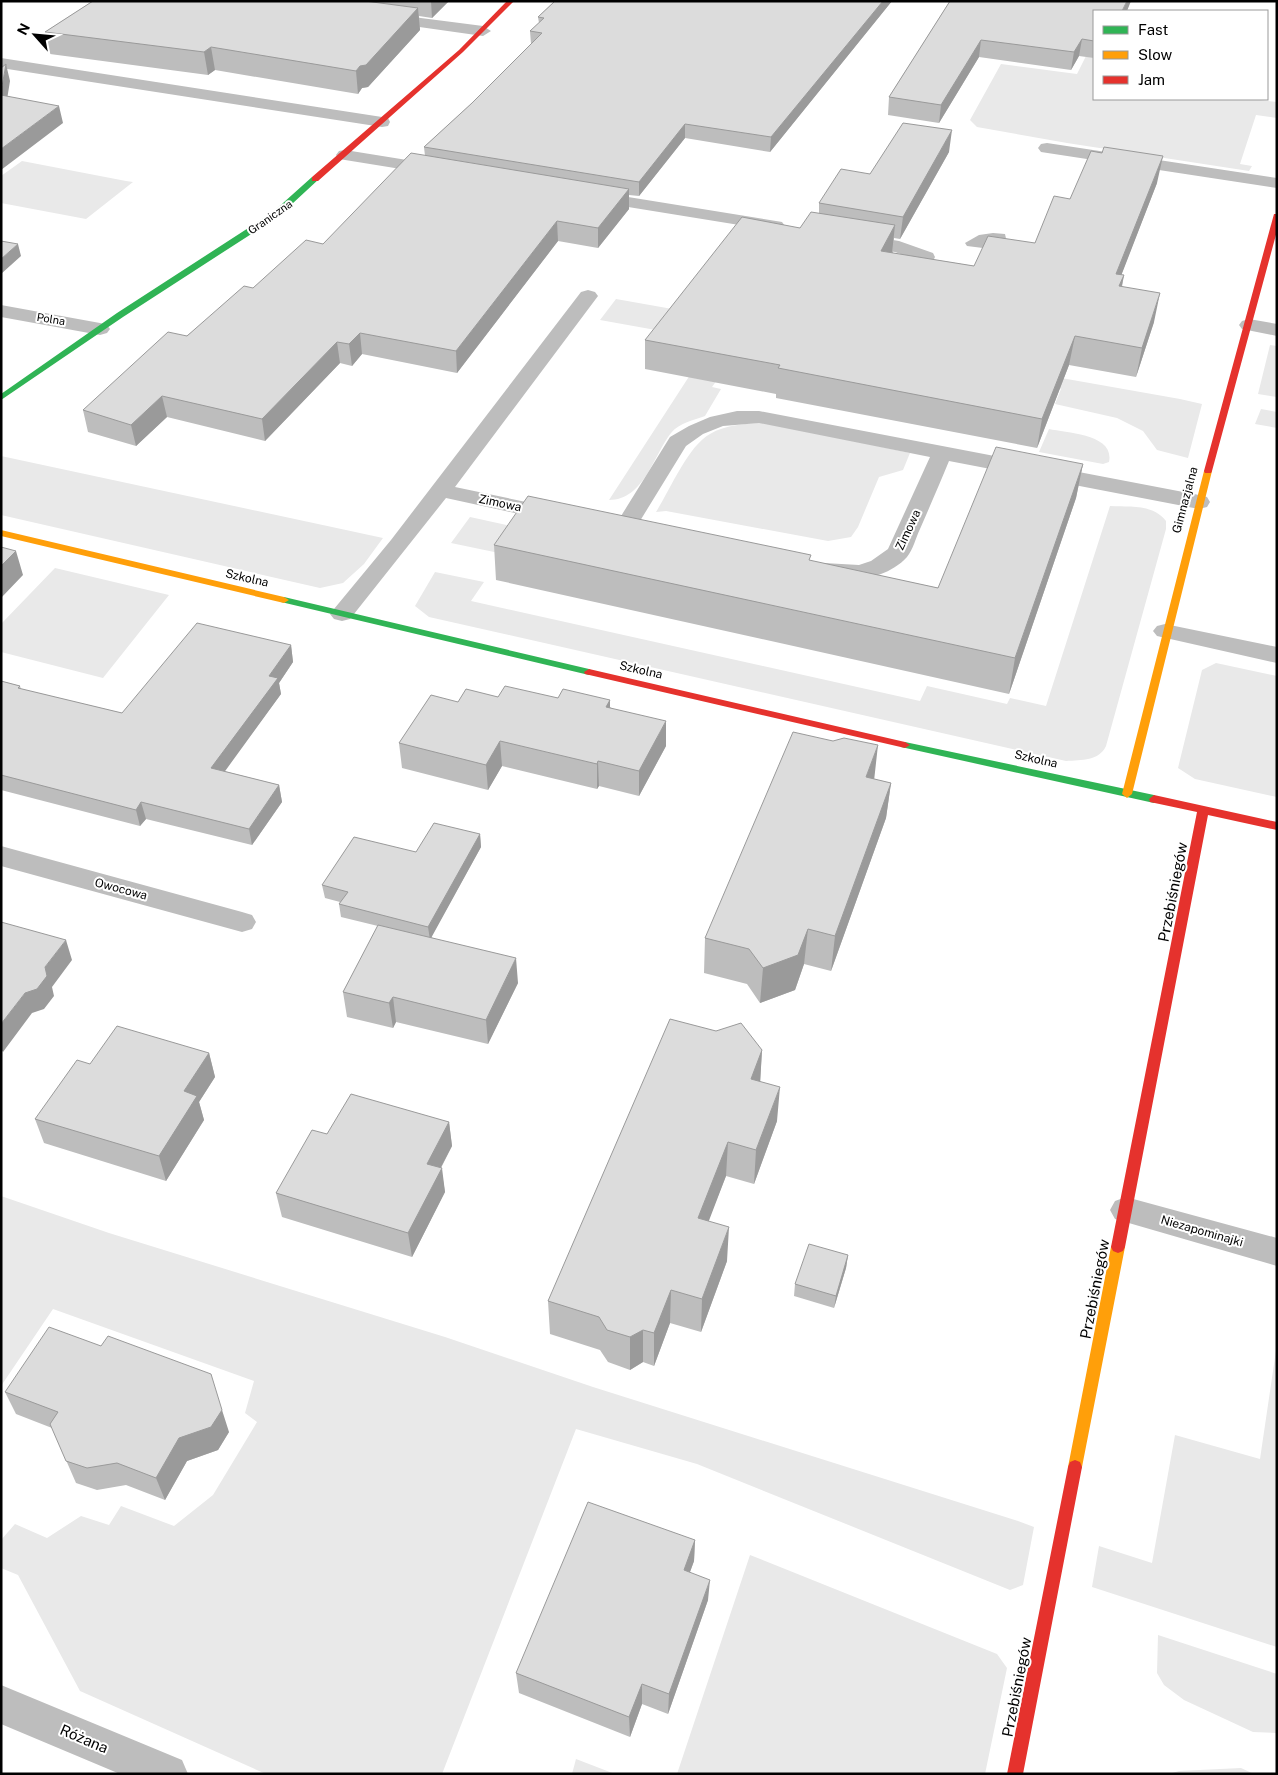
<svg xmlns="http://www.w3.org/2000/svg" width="1278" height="1775" viewBox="0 0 1278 1775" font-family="'Public Sans',sans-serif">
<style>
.green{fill:#e9e9e9}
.water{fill:#bbb}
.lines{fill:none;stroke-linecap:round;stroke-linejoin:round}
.lane{fill:#bdbdbd;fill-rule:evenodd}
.street{fill:#bdbdbd;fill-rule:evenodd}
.fast{fill:#30b455;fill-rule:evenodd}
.slow{fill:#ff9f0a;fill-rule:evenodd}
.jam{fill:#e5322d;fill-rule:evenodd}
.wall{fill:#bdbdbd}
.shaded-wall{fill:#9a9a9a}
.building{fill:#dcdcdc;stroke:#9a9a9a}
.labels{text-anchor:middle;stroke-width:4;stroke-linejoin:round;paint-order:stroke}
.far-street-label{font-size:11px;fill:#000;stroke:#fff}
.street-label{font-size:12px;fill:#000;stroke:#fff}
.near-street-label{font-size:15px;fill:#000;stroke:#fff}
</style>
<rect width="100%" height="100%" fill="#fff"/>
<path class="green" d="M1091 46 1094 47V99H1253L1277 102V118L1256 115 1240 164 1252 166 1249 171 1067 143 977 127 970 120 1001 64 1077 74Z
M22 161 126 181 133 182 86 219 1 203V176Z
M616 299 1180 399 1202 404 1188 458 1157 450 1143 431 1117 418 1055 404 1061 389 688 321 678 334 600 320Z
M1270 345 1277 346V397L1258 394Z
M690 375 717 380 712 387 721 389 705 416C694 420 679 423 671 433 653 456 644 500 609 500Z
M1261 409 1277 412V428L1255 424Z
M766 422 910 453 903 470 879 477 858 527 851 537 828 541 666 511 656 512C670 490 688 446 710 434 726 424 748 424 766 422Z
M1049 429C1067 433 1115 434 1109 462L1103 464 1039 452Z
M1 456 332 527 383 538 364 564 343 583 320 588 1 515Z
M1110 506C1130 507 1153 504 1166 521V529L1106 746C1099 761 1082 760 1066 761L429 617 415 606 435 572 484 582 471 601 920 701 927 686 1007 704 1010 698 1046 706Z
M470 517 516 527 499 553 451 543Z
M55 568 169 595 103 678 1 652V624Z
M1216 663 1277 676V797L1195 779 1178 768 1202 670Z
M1 1196 109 1233 445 1337 593 1387 1018 1521 1034 1527 1023 1585 1010 1590 697 1464 576 1429 442 1774H266L80 1691 18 1575 1 1568V1540L15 1524 47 1538 81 1516 109 1525 121 1506 174 1526 213 1495 257 1422 245 1413 254 1381 53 1309 1 1386Z
M1277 1344V1647L1092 1587 1099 1546 1152 1563 1175 1435 1260 1459Z
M750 1555 997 1654 1007 1668 985 1774H677Z
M1158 1635 1277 1674V1733L1253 1732 1184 1700 1164 1685 1157 1673Z
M576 1759 615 1774H572Z
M1241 1768 1254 1774H1169L1179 1771Z"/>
<path class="water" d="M993 233 1005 234 1007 243 999 250 967 246 965 243 979 235Z"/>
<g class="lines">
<path class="lane" d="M1 58 382 117 388 118 390 122 388 126 382 127 1 68Z
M1047 143 1277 178V188L1041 152 1038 148 1041 144Z
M345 150 438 165 444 166 447 170 444 174 438 175 339 159 336 155 339 151Z
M591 191 776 221 782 222 785 226 782 230 776 231 585 200 582 196 585 192Z
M857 234 899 241 933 253 935 257 933 261 926 263 895 252 850 244 848 240 850 236Z"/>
<path class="street" d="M382 13 483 26 491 31 483 36 377 21 374 18Z
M588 290 595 292 598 296 455 487 564 510 567 515 564 520 556 522 446 498 350 619 342 621 334 619 330 614 334 609 391 540 581 292Z
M1 305 100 323 107 325 110 329 107 333 100 335 1 317Z
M1249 319 1277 324V336L1242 329 1239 325 1242 321Z
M737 411H759L1199 495 1207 497 1210 502 1207 507 1199 509 949 461C940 483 930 506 920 529 916 537 913 550 907 557 884 582 846 582 816 575L812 570 816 565 824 563 859 565 871 561 888 549 930 457 759 423 723 426 703 434 686 446 632 534 624 536 616 534 613 529 670 437 689 426 710 417Z
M1165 624 1277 647V663L1157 636 1153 631 1157 626Z
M1 846 242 912 252 915 256 922 252 929 242 932 1 866Z
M1126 1197 1277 1238V1266L1115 1219 1110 1210 1115 1201Z
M1 1685 182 1760 188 1774H120L1 1724Z"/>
<path class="fast" d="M312 177 319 179 279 216 123 317 1 400V394L117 313 273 212Z
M284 597 589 669 594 672 589 675 281 602 279 600Z
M905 742 1154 795 1159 799 1154 803 901 747 900 745Z"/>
<path class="slow" d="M1208 468 1212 471 1132 794 1127 798 1122 794 1204 471Z
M1 530 284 597 289 600 284 603 1 536Z
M1118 1241 1123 1243 1125 1247 1082 1467 1080 1472 1075 1474 1070 1472 1068 1467 1111 1247 1113 1243Z"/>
<path class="jam" d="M507 1H514L463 52 318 181H312V177L459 50Z
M1274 214H1277V231L1212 471 1211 473H1205L1204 471Z
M589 669 905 742 910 745 905 748 585 674 584 672Z
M1154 795 1277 822V830L1208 815 1125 1247 1123 1251 1118 1253 1113 1251 1111 1247 1197 812 1150 802 1149 799Z
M1075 1460 1080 1462 1082 1467 1023 1774H1007L1068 1467 1070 1462Z"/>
</g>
<path class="wall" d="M93 1H449L432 18 419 16 420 30 368 87 362 88 358 94 215 70 208 75 50 54 45 32Z
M554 1H892L770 152 685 138 639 196 629 195V209L598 248 558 241 457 373 362 354 352 366 340 363 265 441 167 417 136 446 88 432 83 410 253 288 323 244 425 156 424 147 472 103 531 44 530 31 539 23 538 17 555 1Z
M950 1 1094 11V58L1079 56 1071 70 979 57 939 123 888 115 889 97Z
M949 152 900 239 894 238 893 253 974 266 1035 243 1070 199 1157 183 1121 275H1124L1122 287 1154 322 1136 377 1069 365 1037 448 776 398V394L645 369V340L800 228 819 213V203L870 174Z
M1083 464 1076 498 1009 694 496 580 494 545 811 561 938 588Z
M291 645 293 662 279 683 281 694 224 771 279 785 282 802 252 845 146 819 140 826 1 790V681L20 686 21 689 122 713Z
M498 697 610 700V707L666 746 639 796 599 786 597 789 502 766 488 790 402 768 399 743 458 702Z
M874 779 891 783 886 818 831 971 804 964 795 990 760 1003 747 984 704 973 705 938Z
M480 834 481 847 431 937 518 983 488 1044 396 1022 393 1028 347 1017 343 992 378 926 341 917 339 904 340 902 325 898 322 885 416 852Z
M762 1050 760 1082 777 1121 754 1184 726 1176 708 1221 727 1261 701 1332 670 1323 654 1366 643 1362 630 1370 608 1362 600 1350 550 1334 548 1301Z
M209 1053 215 1077 199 1102 204 1120 166 1181 44 1143 35 1119 90 1064Z
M449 1122 452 1146 441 1168 445 1192 412 1257 282 1217 276 1193 327 1134Z
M848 1255 846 1268 834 1308 794 1296 795 1284Z
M5 1392 229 1432 218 1450 187 1461 165 1500 126 1485 97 1490 76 1483 52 1428 16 1414Z
M695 1540 694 1561 690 1572 708 1600 668 1714 642 1704 630 1737 519 1693 516 1673Z"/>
<path class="shaded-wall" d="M431 1H449L432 18Z
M883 1H892L770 152 771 137Z
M1127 1H1131L1127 11H1122Z
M418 8 420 30 368 87 362 88 358 94 356 71 360 66Z
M1082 39 1079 56 1071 70 1074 52Z
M981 40 979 57 939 123 941 105Z
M211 47 215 70 208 75 204 52Z
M6 64 10 81 5 112 1 96V92Z
M59 106 63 123 1 170V149Z
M685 124V138L639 196V182Z
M952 130 949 152 900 239 903 217Z
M1163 156 1157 183 1111 302 1116 274Z
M629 189V209L598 248V228Z
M557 221 558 241 457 373 456 351Z
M895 225 892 253 881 251Z
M18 244 21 256 1 274V259Z
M1124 275 1118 304 1119 286Z
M1160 293 1154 322 1136 377 1142 348Z
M360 333 362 354 352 366 349 344Z
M1075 336 1069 365 1037 448 1042 419Z
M337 342 340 363 265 441 262 419Z
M162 396 167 417 136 446 131 425Z
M1083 464 1076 498 1009 694 1015 658Z
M16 551 23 575 1 598V566Z
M291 645 293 662 279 683 281 694 215 785 211 768 269 676Z
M610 700V725L606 707Z
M666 721V746L639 796V771Z
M500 741 502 766 488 790 486 765Z
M878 745 874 781 866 777Z
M598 761 599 786 597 789V764Z
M891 783 886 818 831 971 835 936Z
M279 785 282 802 252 845 249 829Z
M141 802 146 819 140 826 136 810Z
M480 834 481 847 430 940 428 927Z
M808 929 804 964 795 990 760 1003 763 968Z
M66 940 72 960 52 987 54 996 44 1009 32 1013 3 1052 1 1049V1024Z
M516 958 518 983 488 1044 486 1020Z
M393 997 396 1022 393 1028 389 1003Z
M762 1050 760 1085 751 1079Z
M209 1053 215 1077 199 1102 204 1120 166 1181 159 1156 184 1091Z
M780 1087 777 1121 754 1184 756 1150Z
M449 1122 452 1146 430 1188 427 1164Z
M728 1142 726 1176 697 1252 698 1218Z
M442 1168 445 1192 412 1257 408 1233Z
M729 1227 727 1261 701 1332 702 1299Z
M848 1255 846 1268 834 1308 836 1296Z
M671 1290 670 1323 654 1366V1333Z
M643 1330V1362L630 1370V1337Z
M222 1410 229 1432 218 1450 187 1461 165 1500 156 1478 179 1438Z
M695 1540 694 1561 683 1591 684 1570Z
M710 1580 708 1600 668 1714 669 1694Z
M642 1684V1704L630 1737 629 1717Z"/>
<path class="building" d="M93 1H365L418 8 366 65 360 66 356 71 211 47 204 52 45 32Z
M555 1H883L771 137 685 124 639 182 424 147 472 103 542 33 530 31 544 18 538 17Z
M950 1H1127L1122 11H1094V41L1082 39 1074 52 981 40 941 105 889 97Z
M6 64 1 92V68Z
M1 95 59 106 1 149Z
M903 123 952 130 903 217 819 203 841 169 870 174Z
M1104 147 1163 156 1116 274 1124 275 1119 286 1160 293 1142 348 1075 336 1042 419 778 368 780 365 645 340 742 217 800 228 811 212 895 225 881 251 974 266 988 236 1035 243 1054 196 1070 199 1091 151 1102 153Z
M411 153 629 189 598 228 557 221 456 351 360 333 349 344 337 342 262 419 162 396 131 425 83 410 168 332 187 336 244 286 253 288 306 240 323 244Z
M1 241 18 244 1 259Z
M996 447 1083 464 1015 658 494 545 528 496 811 555 809 560 938 588Z
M1 547 16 551 1 566Z
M197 623 291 645 269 676 278 678 211 768 279 785 249 829 141 802 136 810 1 775V681L20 686 18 688 122 713Z
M505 686 558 698 563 689 610 700 606 707 666 721 639 771 598 761 597 764 500 741 486 765 399 743 431 695 458 702 466 689 498 697Z
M793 732 833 741 844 738 878 745 866 777 891 783 835 936 808 929 798 955 763 968 749 949 705 938Z
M434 823 480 834 428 927 339 904 348 892 322 885 354 837 416 852Z
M1 922 66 940 45 967 47 976 37 989 25 993 1 1024Z
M378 925 516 958 486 1020 393 997 389 1003 343 992Z
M670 1019 716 1031 741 1023 762 1050 751 1079 780 1087 756 1150 728 1142 698 1218 729 1227 702 1299 671 1290 654 1333 643 1330 630 1337 607 1330 599 1317 548 1301Z
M117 1026 209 1053 184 1091 197 1096 159 1156 35 1119 77 1060 90 1064Z
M351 1094 449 1122 427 1164 442 1168 408 1233 276 1193 312 1130 327 1134Z
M809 1244 848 1255 836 1296 795 1284Z
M49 1327 101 1346 108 1336 211 1374 222 1410 211 1427 179 1438 156 1478 117 1463 87 1468 66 1461 50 1424 58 1412 5 1392Z
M588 1502 695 1540 684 1570 710 1580 669 1694 642 1684 629 1717 516 1673Z"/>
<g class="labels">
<g class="far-street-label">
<text transform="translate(270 217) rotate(-35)" y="4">Graniczna</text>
<text transform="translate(51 319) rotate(9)" y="4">Polna</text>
</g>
<g class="street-label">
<text transform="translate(1185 500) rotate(-75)" y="4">Gimnazjalna</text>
<text transform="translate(500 503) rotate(12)" y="4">Zimowa</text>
<text transform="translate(908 530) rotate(-65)" y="4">Zimowa</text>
<text transform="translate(247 578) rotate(13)" y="4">Szkolna</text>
<text transform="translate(641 670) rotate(13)" y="4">Szkolna</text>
<text transform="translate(1036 759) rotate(13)" y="4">Szkolna</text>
<text transform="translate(121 889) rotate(15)" y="4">Owocowa</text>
<text transform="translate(1202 1231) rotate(16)" y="4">Niezapominajki</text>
</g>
<g class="near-street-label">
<text transform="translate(1173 892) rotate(-79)" y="5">Przebiśniegów</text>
<text transform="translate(1095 1289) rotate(-79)" y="5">Przebiśniegów</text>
<text transform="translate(1017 1687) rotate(-79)" y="5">Przebiśniegów</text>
<text transform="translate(84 1739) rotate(23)" y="5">Różana</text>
</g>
</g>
<rect width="1278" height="1775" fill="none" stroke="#000000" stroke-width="5"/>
<rect x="1093" y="10" width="175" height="90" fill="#ffffff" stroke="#999999"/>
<rect x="1103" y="26" width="25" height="8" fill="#30b455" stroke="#999999"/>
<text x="1138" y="35" font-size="15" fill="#000000">Fast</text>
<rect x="1103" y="51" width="25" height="8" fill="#ff9f0a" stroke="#999999"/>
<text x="1138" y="60" font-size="15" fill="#000000">Slow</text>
<rect x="1103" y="76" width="25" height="8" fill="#e5322d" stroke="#999999"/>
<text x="1138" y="85" font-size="15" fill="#000000">Jam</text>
<g transform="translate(35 35) rotate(297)" stroke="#ffffff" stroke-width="4" paint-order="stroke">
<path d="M0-4L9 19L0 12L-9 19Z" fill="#000000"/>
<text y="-8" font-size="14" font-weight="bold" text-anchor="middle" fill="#000000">N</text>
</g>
</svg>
